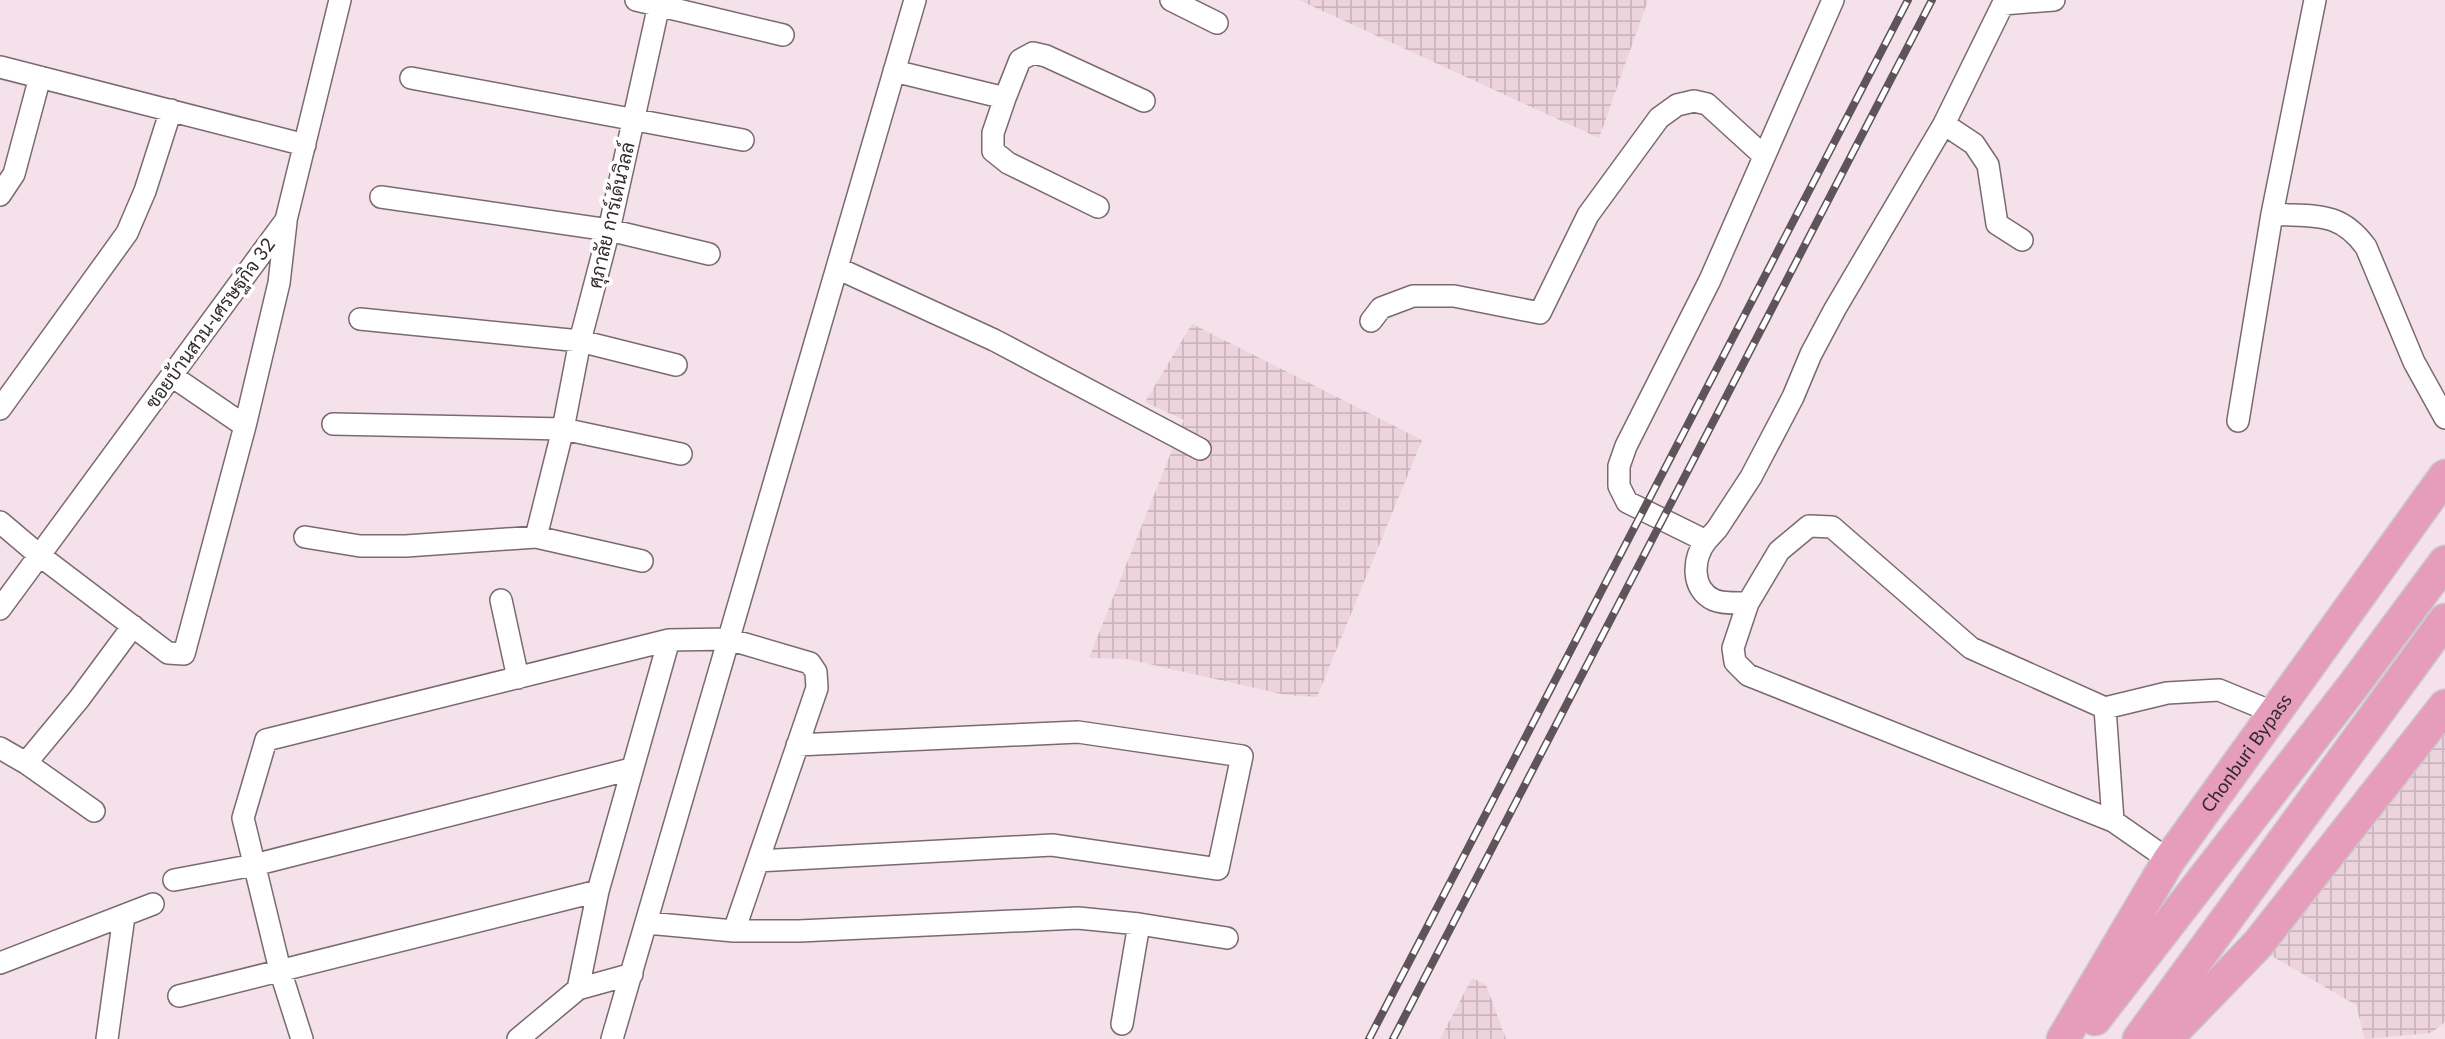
<svg xmlns="http://www.w3.org/2000/svg" width="2445" height="1039" viewBox="0 0 2445 1039" font-family="Lato,Sarabun,sans-serif">
<style>
.industrial{fill:url(#industrial-grid)}
.lines{fill:none;stroke-linecap:round;stroke-linejoin:round}
.minor-casing{stroke:#7a6a70;stroke-width:24}
.highway-casing{stroke:#cac8c9;stroke-width:35}
.minor{stroke:#fff;stroke-width:21}
.highway{stroke:#e69dbc;stroke-width:32}
.rail-casing{stroke:#5e5459;stroke-width:8}
.rail{stroke:#fff;stroke-width:5;stroke-dasharray:16;stroke-linecap:butt}
.labels{text-anchor:middle;stroke-width:7;stroke-linejoin:round;paint-order:stroke}
.street-label{font-size:19px;fill:#322b2e;stroke:#fff}
</style>
<defs>
<pattern id="industrial-grid" width="8" height="8" patternUnits="userSpaceOnUse" patternTransform="scale(1.75)"><rect width="8" height="8" fill="#ecd3dc"/><path d="M0 4h8M4 0v8" fill="none" stroke="#cbb5bd"/></pattern>
</defs>
<rect width="100%" height="100%" fill="#f4e1e9"/>
<path class="industrial" d="M1299 0H1648L1599 138Z
M1192 324 1422 440 1317 697 1286 695 1127 659 1089 658 1184 420 1145 402Z
M2445 723V1022L2431 1033 2365 1039 2356 1005 2263 951Z
M1472 978 1486 985 1506 1039H1440Z"/>
<g class="lines">
<g class="minor-casing">
<path id="minor" d="M636 0 783 35
M1171 0 1217 23
M1833 0 1710 280 1626 446 1619 466V486L1627 502 1706 541 1717 529 1751 477 1793 397 1811 354 1835 309 1944 124 2003 4 2054 0
M0 67 305 145
M894 71 1005 98 993 133V151L1008 163 1098 207
M411 78 743 140
M1005 98 1020 60 1033 53 1046 56 1144 101
M1944 124 1974 144 1988 165 1997 224 2022 240
M0 195 14 174 40 77
M381 197 609 230 709 254
M2272 214C2314 217 2339 210 2366 247L2414 362 2445 418
M837 268 994 340 1200 449
M360 319 580 341 676 365
M1371 321 1381 308 1413 296H1454L1540 313 1588 215 1659 118 1677 105 1694 101 1707 104 1764 156
M172 376 245 426
M0 409 127 233 145 191 171 110
M2238 421 2272 214 2315 0
M333 424 563 429 681 454
M0 522 39 555 168 653 184 654 245 426 279 283 286 222
M305 537 360 546H406L536 537 642 561
M536 537 563 429 580 341 609 230 660 0
M1706 541C1693 558 1690 589 1714 600 1723 604 1739 603 1748 603L1779 551 1809 526 1832 527 1971 648 2105 708 2113 821 2169 860
M501 600 518 678
M1748 603 1733 648 1735 662 1748 675 2113 821
M0 609 286 220 340 0
M2105 708 2167 693 2219 690 2275 713
M0 748 26 763 94 811
M26 763 79 699 133 626
M758 861 1052 845 1218 869 1242 756 1078 732 797 745
M174 880 254 865 631 769
M647 923 734 931H799L1078 918 1139 924 1227 938
M0 963 153 904
M578 989 598 891 669 640
M179 996 598 891
M1122 1024 1139 924
M107 1039 124 916
M302 1039 280 970 243 818 266 740 669 640 728 639 810 663 816 672 817 688 734 931
M518 1039 578 989 632 974
M612 1039 915 0"/>
</g>
<g class="highway-casing">
<g id="highway">
<path d="M2095 1019 2353 686 2445 562"/>
<path id="s1" d="M2063 1039 2169 860 2445 476"/>
<path d="M2139 1039 2445 620"/>
<path d="M2166 1039 2258 944 2445 706"/>
</g>
</g>
<use href="#minor" class="minor"/>
<use href="#highway" class="highway"/>
<g class="rail-casing">
<path id="rail" d="M1369 1039 1908 0
M1393 1039 1932 0"/>
</g>
<use href="#rail" class="rail"/>
</g>
<g class="labels">
<g class="street-label">
<text transform="translate(611 215) rotate(-77)" y="7">ศุภาลัย การ์เด้นวิลล์</text>
<text transform="translate(210 323) rotate(-54)" y="7">ซอยบ้านสวน-เศรษฐกิจ 32</text>
<text dy="7" stroke="none"><textPath href="#s1" startOffset="340">Chonburi Bypass</textPath></text>
</g>
</g>
</svg>
